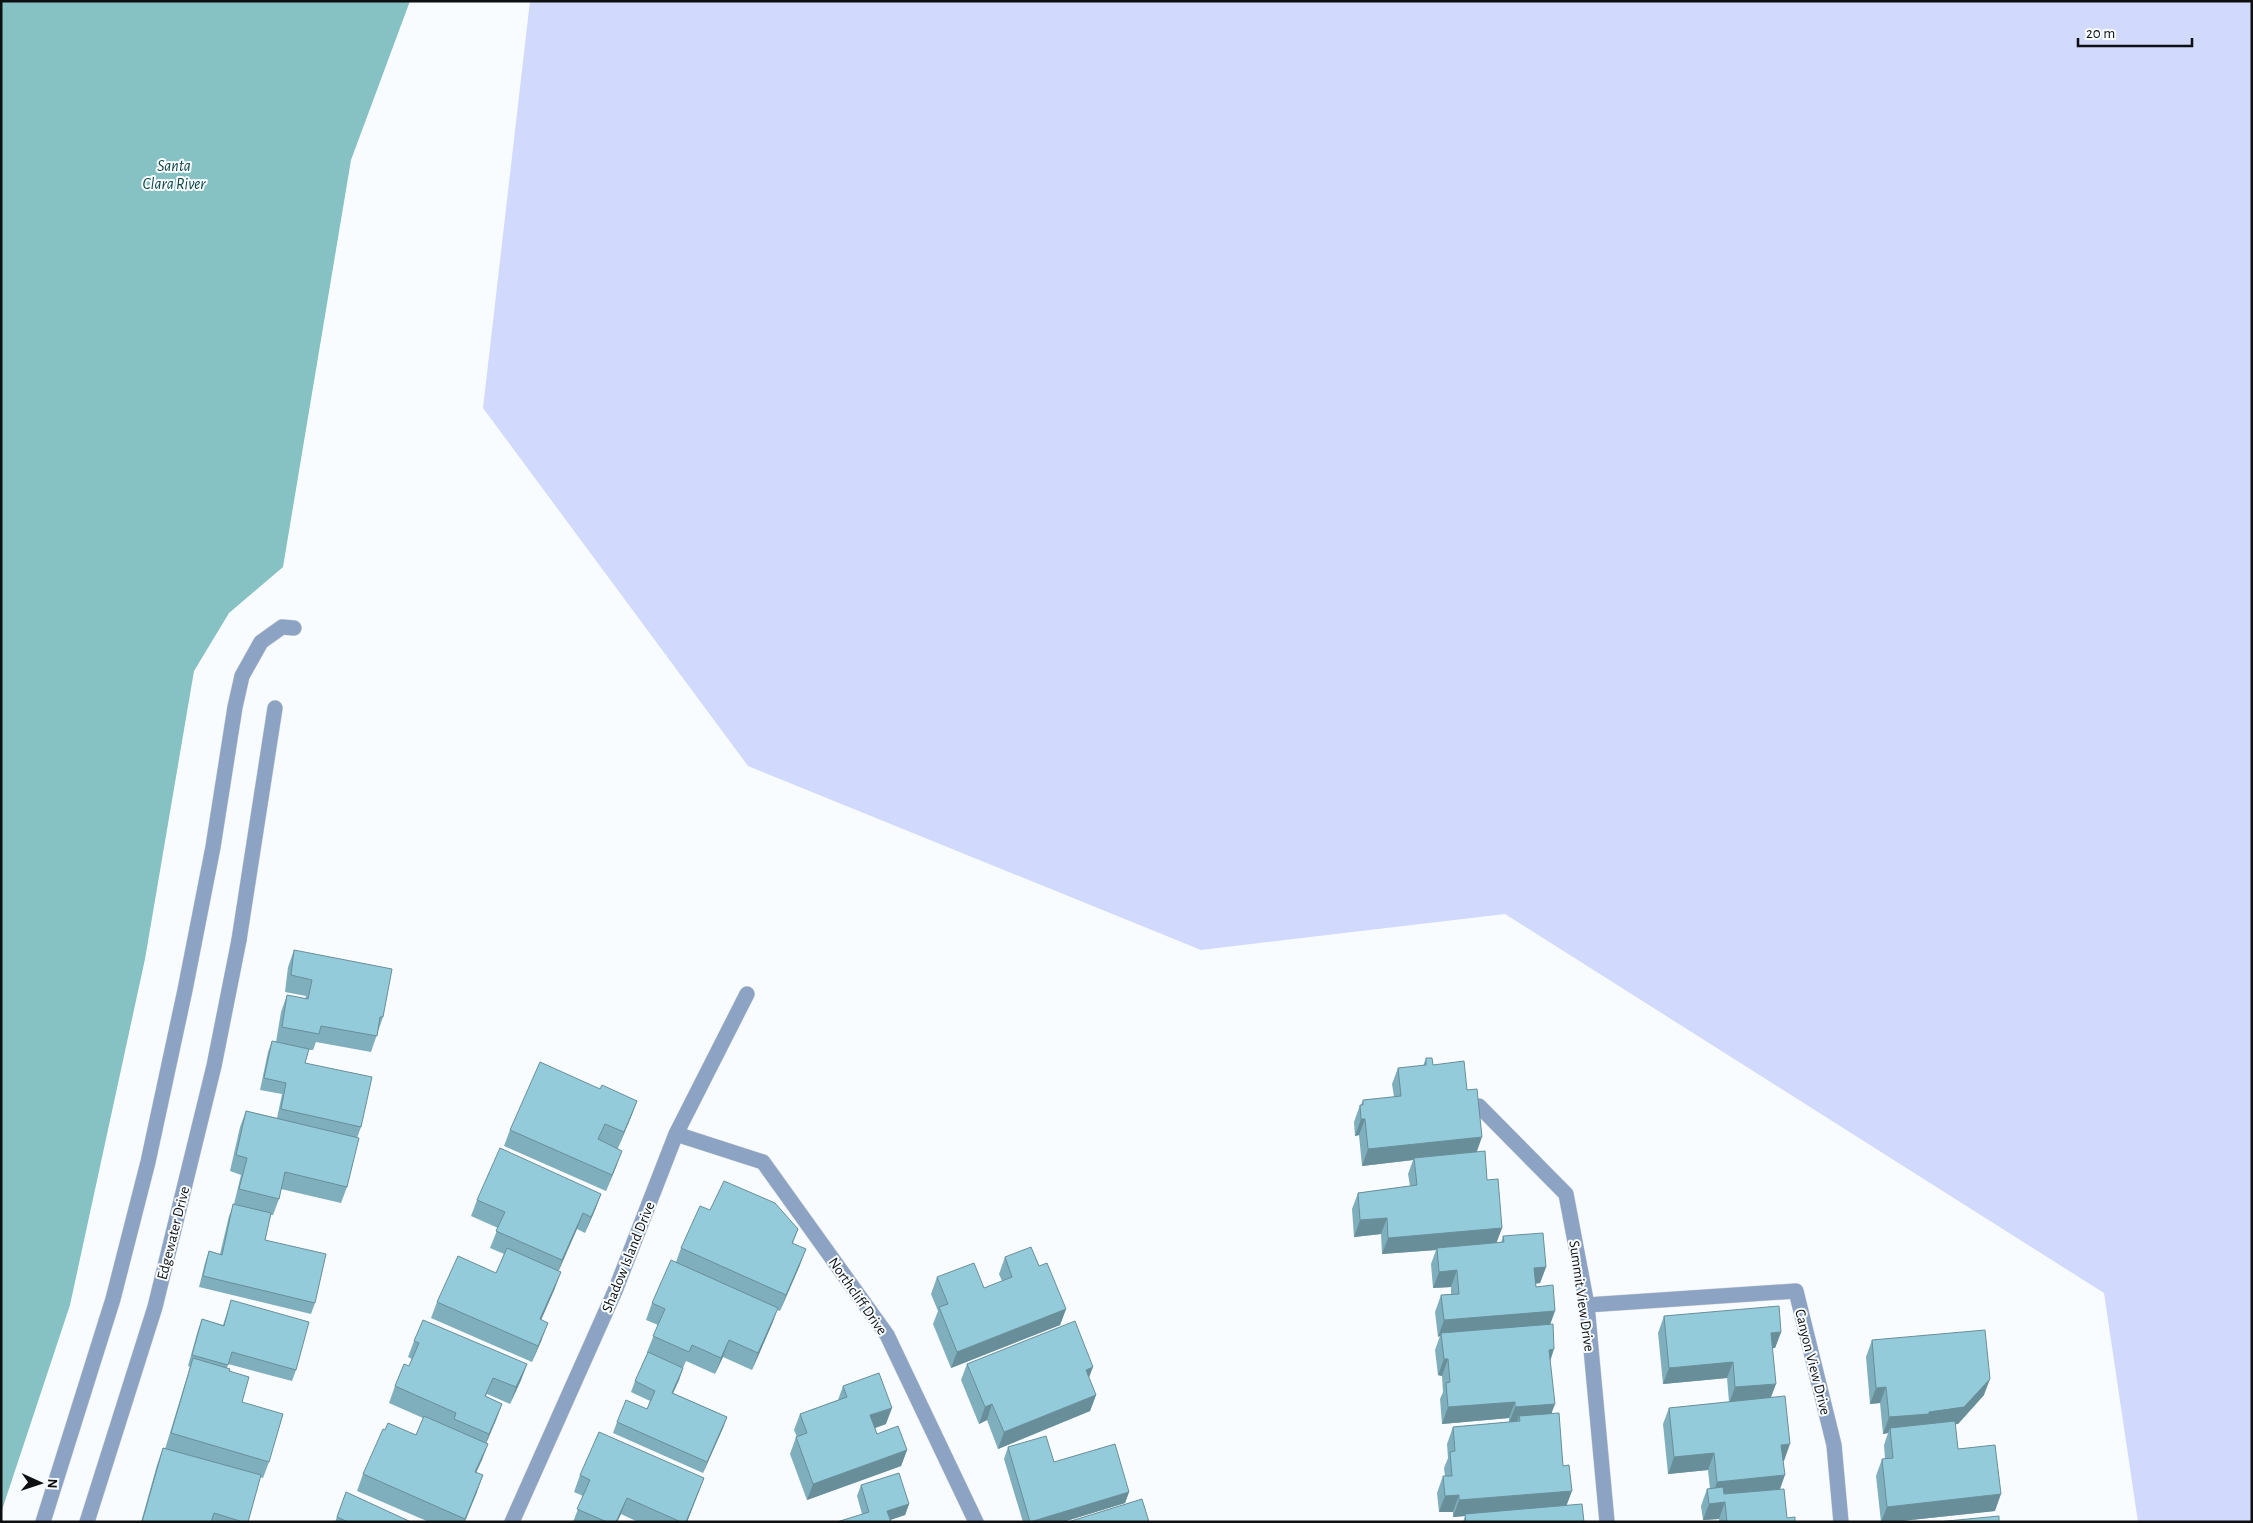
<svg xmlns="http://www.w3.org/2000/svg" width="2253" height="1523" viewBox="0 0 2253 1523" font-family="'Alegreya Sans',sans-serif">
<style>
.green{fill:#d1d9fd}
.water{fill:#86c1c3}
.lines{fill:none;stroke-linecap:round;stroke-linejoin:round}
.lane-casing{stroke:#d3d6d8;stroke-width:16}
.street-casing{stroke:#d3d6d8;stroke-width:16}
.lane{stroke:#8ca3c4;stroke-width:15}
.street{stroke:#8ca3c4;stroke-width:15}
.wall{fill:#7fafbc}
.shaded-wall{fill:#688e99}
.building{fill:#94cbdb;stroke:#688e99}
.labels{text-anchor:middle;stroke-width:4;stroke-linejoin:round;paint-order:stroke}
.street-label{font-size:15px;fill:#0d0f10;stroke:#f9fcfe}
.water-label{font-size:16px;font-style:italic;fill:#0a4244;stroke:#f9fcfe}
</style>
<rect width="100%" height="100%" fill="#f9fcfe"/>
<path class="green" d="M530 1H2252V1522H2138L2104 1293 1505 914 1201 950 748 766 483 408Z"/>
<path class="water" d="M1 1H410L351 160 283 567 229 613 194 671 145 959 70 1305 1 1513Z"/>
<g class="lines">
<g class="lane-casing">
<path id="lane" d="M239 940 275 708
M43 1522 113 1299 148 1162 185 990 213 847 235 707 242 676 261 642 282 627 294 628"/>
</g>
<g class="street-casing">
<path id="street" d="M1479 1106 1566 1194 1587 1305 1607 1522
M676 1134 763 1162 887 1335 976 1522
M1587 1305 1796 1291 1834 1445 1841 1522
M87 1522 155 1307 214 1066 239 940
M512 1522 615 1291 676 1134 747 994"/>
</g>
<use href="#lane" class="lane"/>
<use href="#street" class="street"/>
</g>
<path class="wall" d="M294 950 383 1017 371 1052 316 1042 313 1050H308L305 1063 361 1127 357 1138 347 1187 341 1203 281 1189 279 1199 273 1215H271L265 1240 315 1303 311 1314 199 1287 205 1263 209 1251 220 1254 229 1216 234 1204 241 1175 230 1171 240 1127 246 1111 277 1118 282 1094 260 1090 268 1052 272 1041 276 1042 281 1012 287 995 305 999 306 996 285 992 288 967Z
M1426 1058 1433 1065 1467 1090 1477 1152 1487 1180 1502 1228 1496 1243H1501L1503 1236 1546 1267 1540 1283 1535 1284 1536 1287 1550 1324V1361L1552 1413 1566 1505 1584 1522H1463L1465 1516 1453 1517V1512H1439L1437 1493 1443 1476H1445L1444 1468 1448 1458 1447 1444 1453 1427 1509 1422V1418L1442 1424 1440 1399 1443 1392 1442 1376 1438 1375 1435 1350 1440 1336 1438 1337 1435 1312 1441 1295 1451 1294V1287L1433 1288 1431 1264 1436 1250 1382 1254 1381 1234 1354 1237 1352 1209 1358 1193 1410 1186 1408 1174 1413 1160 1362 1166 1359 1135 1355 1136 1354 1122 1360 1105H1361L1363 1100 1394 1097 1392 1084 1398 1068 1423 1066Z
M600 1089 637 1101 631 1117 618 1148 616 1167 606 1191 504 1146 510 1130Z
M601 1194 595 1210 585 1233 577 1229 558 1271 555 1288 541 1320 542 1339 532 1362 431 1318 437 1302 496 1273 504 1254 490 1248 498 1228 471 1216 477 1200Z
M710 1210 798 1229 793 1243 800 1265 780 1311 777 1310 772 1324 752 1370 723 1357 715 1374 686 1361 683 1368 679 1380 673 1393 727 1417 723 1428 703 1473 613 1433 617 1422 647 1409 650 1401 631 1392 635 1381 648 1353 647 1352 658 1325 646 1320 652 1303 676 1262 681 1248Z
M1005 1257 1039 1266 1066 1309 1060 1325 951 1368 933 1324 938 1311 931 1294 937 1277 984 1288 1002 1281 999 1274Z
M231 1300 296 1370 292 1381 228 1364 227 1368 229 1371 269 1462 263 1478 260 1477 248 1522H141L157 1465 163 1448 165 1449 190 1367 188 1366 198 1330 202 1319 223 1325Z
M1664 1316 1781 1332 1775 1348H1772L1770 1398 1784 1461H1783L1780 1489 1787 1518 1795 1522H1719V1519L1703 1520 1701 1506 1707 1489H1710L1708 1470 1668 1474 1663 1424 1669 1408 1729 1402 1727 1378 1663 1384 1658 1333Z
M1872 1340 1984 1395 1958 1424H1955L1958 1449 1995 1511 1892 1522H1881L1876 1476 1882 1459H1885L1884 1445 1888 1433 1883 1434 1880 1403 1870 1404 1866 1357Z
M414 1341 527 1364 521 1380 510 1404 487 1394 486 1396 502 1404 496 1420 486 1443 488 1444 476 1472 477 1492 465 1522H429L357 1491 363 1474 385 1430 416 1435 423 1418 389 1403 395 1386 409 1366 412 1359 408 1357Z
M967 1364 1089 1378 1096 1395 1090 1411 998 1449 987 1420 979 1424 961 1380Z
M843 1386 886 1424 875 1428 877 1434 907 1450 901 1466 807 1500 790 1454 796 1437H797L794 1430 800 1414 838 1400Z
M1008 1447 1054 1462 1129 1492 1125 1503 1063 1522H1023L1004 1459Z
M580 1475 704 1478 687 1522H638L621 1514 617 1522H573L583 1496 574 1492Z
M861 1485 909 1504 905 1515 890 1520 862 1514 857 1496Z
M346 1492 411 1522H335Z"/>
<path class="shaded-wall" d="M637 1101 631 1117 618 1148 624 1132Z
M1361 1119H1365L1359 1135 1355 1136Z
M1482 1137 1476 1154 1414 1158 1413 1160 1362 1166 1368 1149Z
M622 1151 616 1167 606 1191 612 1175Z
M601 1194 595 1210 585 1233 591 1217Z
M583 1213 577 1229 556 1277 562 1260Z
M1387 1218 1381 1234 1354 1237 1360 1220Z
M1502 1228 1496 1244 1437 1248 1436 1250 1382 1254 1388 1238Z
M806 1249 800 1265 780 1311 786 1295Z
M1546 1267 1540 1283 1528 1284 1534 1268Z
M1457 1270 1451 1287 1433 1288 1439 1272Z
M561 1272 555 1288 534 1336 540 1319Z
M778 1308 772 1324 752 1370 758 1353Z
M1066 1309 1060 1325 951 1368 957 1352Z
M1555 1311 1549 1328 1441 1333 1440 1336 1438 1337 1444 1320Z
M548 1323 542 1339 532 1362 538 1346Z
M1781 1332 1775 1348 1765 1349 1771 1333Z
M729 1340 723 1357 715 1374 721 1358Z
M1554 1349 1549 1365V1350Z
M1444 1359H1448L1442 1376 1438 1375Z
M1733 1362 1727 1378 1663 1384 1669 1368Z
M527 1364 521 1380 510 1404 516 1387Z
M1093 1367 1087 1383 1086 1370Z
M683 1368 679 1380 668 1404 672 1393Z
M1990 1379 1984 1395 1958 1424 1924 1428H1890L1888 1433 1883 1434 1889 1417 1929 1412Z
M1776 1384 1770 1400 1729 1404 1735 1387Z
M1886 1387 1880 1403 1870 1404 1876 1388Z
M1096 1395 1090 1411 998 1449 1004 1432Z
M1515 1402 1509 1418 1442 1424 1448 1407Z
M502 1404 496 1420 483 1451 489 1434Z
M992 1404 987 1420 979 1424 985 1407Z
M1555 1404 1549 1420 1519 1416 1517 1423H1509L1515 1407Z
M892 1408 886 1424 864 1432 870 1415Z
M727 1417 723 1428 703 1473 707 1462Z
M488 1444 482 1460 469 1488 475 1472Z
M1790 1444 1784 1461H1775L1781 1445Z
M907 1450 901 1466 807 1500 813 1484Z
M1714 1453 1708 1470 1668 1474 1674 1457Z
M483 1475 477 1492 464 1522 465 1519Z
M1785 1475 1779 1492 1711 1498 1717 1482Z
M704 1478 698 1494 687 1522H686Z
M1572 1491 1566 1507 1465 1514V1516L1453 1517 1459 1500Z
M1129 1492 1125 1503 1063 1522H1030Z
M2001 1494 1995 1511 1892 1522H1881L1887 1507Z
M1459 1495 1453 1512H1439L1445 1496Z
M627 1498 621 1514 617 1522H616Z
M1725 1502 1719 1519 1703 1520 1709 1504Z
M909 1504 905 1515 884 1522 887 1511Z"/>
<path class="building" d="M294 950 392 969 383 1017H380L377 1036 321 1026 319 1034 282 1027 287 995 308 999 312 980 291 975Z
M272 1041 309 1049 305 1063 372 1077 361 1127 281 1109 286 1083 264 1078Z
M1426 1058H1432L1433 1065 1464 1061 1467 1090 1477 1089 1482 1137 1368 1149 1365 1119H1361L1360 1105H1363V1100L1401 1096 1398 1068 1426 1065Z
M540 1062 600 1089 602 1085 637 1101 624 1132 605 1124 598 1139 622 1151 612 1175 510 1130Z
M246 1111 359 1138 347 1187 285 1172 279 1199 239 1189 247 1158 236 1155Z
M500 1148 601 1194 591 1217 583 1213 562 1260 496 1231 505 1212 477 1200Z
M1485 1151 1487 1180 1498 1179 1502 1228 1388 1238 1387 1218 1360 1220 1358 1193 1417 1185 1414 1158Z
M724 1181 775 1203 798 1229 792 1243 806 1249 786 1295 681 1248 700 1206 710 1210Z
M233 1204 271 1213 265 1240 326 1254 315 1303 203 1276 209 1251 222 1255Z
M1543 1233 1546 1267 1534 1268 1536 1287 1553 1285 1555 1311 1444 1320 1441 1295 1459 1294 1457 1270 1439 1272 1437 1248 1504 1242 1503 1236Z
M1031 1247 1039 1266 1047 1263 1066 1309 957 1352 939 1307 948 1304 937 1277 974 1263 984 1288 1012 1277 1005 1257Z
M507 1248 561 1272 540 1319 548 1323 538 1346 437 1302 458 1256 496 1273Z
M671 1260 778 1308 758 1353 729 1340 721 1358 692 1345 689 1352 653 1336 665 1309 652 1303Z
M231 1300 309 1322 296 1370 232 1352 228 1365 192 1355 202 1319 224 1326Z
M1779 1306 1781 1332 1771 1333 1776 1384 1735 1387 1733 1362 1669 1368 1664 1316Z
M423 1320 527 1364 516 1387 493 1378 485 1396 502 1404 489 1434 454 1419 456 1413 395 1386 404 1364 409 1366 419 1343 414 1341Z
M1075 1321 1093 1367 1086 1370 1096 1395 1004 1432 992 1404 985 1407 967 1364Z
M1553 1324 1554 1349 1549 1350 1555 1404 1515 1407V1402L1448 1407 1446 1383 1450 1382 1448 1359H1444L1441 1333Z
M1985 1330 1990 1379 1964 1407 1929 1412V1414L1889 1417 1886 1387 1876 1388 1872 1340Z
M648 1352 683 1368 672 1393 727 1417 707 1462 617 1422 626 1400 647 1409 655 1391 635 1381Z
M193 1358 230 1369 229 1371 249 1377 242 1402 283 1414 269 1462 171 1433Z
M879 1373 892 1408 870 1415 877 1434 898 1426 907 1450 813 1484 796 1437 807 1433 800 1414 847 1397 843 1386Z
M1785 1396 1790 1444 1781 1445 1785 1475 1717 1482 1714 1453 1674 1457 1669 1408Z
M1559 1413 1563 1466 1569 1465 1572 1491 1459 1500V1495L1445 1496 1443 1476H1452L1450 1452 1455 1451 1453 1427 1520 1421 1519 1416Z
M424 1416 488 1444 475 1472 483 1475 465 1519 363 1474 383 1429 385 1430 388 1423 416 1435Z
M1955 1421 1958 1449 1995 1445 2001 1494 1887 1507 1882 1459 1893 1458 1890 1428Z
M599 1432 704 1478 686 1522H681L627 1498 616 1522H607L577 1509 590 1480 580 1475Z
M1046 1436 1054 1462 1115 1444 1129 1492 1030 1522 1008 1447Z
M163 1448 261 1475 248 1522H243L214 1513 211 1522H142Z
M899 1473 909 1504 887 1511 891 1522H837L869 1512 861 1485Z
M1723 1487 1724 1494 1784 1489 1787 1518 1795 1517V1522H1727L1725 1502 1709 1504 1707 1489Z
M346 1492 411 1522H348L337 1517Z
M1142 1499 1149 1522H1068Z
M1582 1504 1584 1522H1466L1465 1514Z
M1999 1516V1522H1937Z"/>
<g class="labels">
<g class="street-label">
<text transform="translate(173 1233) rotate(-76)" y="5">Edgewater Drive</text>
<text transform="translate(628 1257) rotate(-68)" y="5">Shadow Island Drive</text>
<text transform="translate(858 1296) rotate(55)" y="5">Northcliff Drive</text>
<text transform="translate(1582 1296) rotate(82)" y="5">Summit View Drive</text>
<text transform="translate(1813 1362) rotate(76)" y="5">Canyon View Drive</text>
</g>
<g class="water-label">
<text x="174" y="171">Santa<tspan x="174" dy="18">Clara River</tspan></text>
</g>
</g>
<rect width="2253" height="1523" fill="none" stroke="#0d0f10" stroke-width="5"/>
<g transform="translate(40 1483) rotate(93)" stroke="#f9fcfe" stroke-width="4" paint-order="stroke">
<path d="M0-4L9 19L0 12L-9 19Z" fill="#0d0f10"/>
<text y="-8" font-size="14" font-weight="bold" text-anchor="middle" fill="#0d0f10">N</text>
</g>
<path d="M2078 38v8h114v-8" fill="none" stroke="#0d0f10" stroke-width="2.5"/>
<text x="2086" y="38" font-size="15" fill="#0d0f10" stroke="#f9fcfe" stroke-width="4" paint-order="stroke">20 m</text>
</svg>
